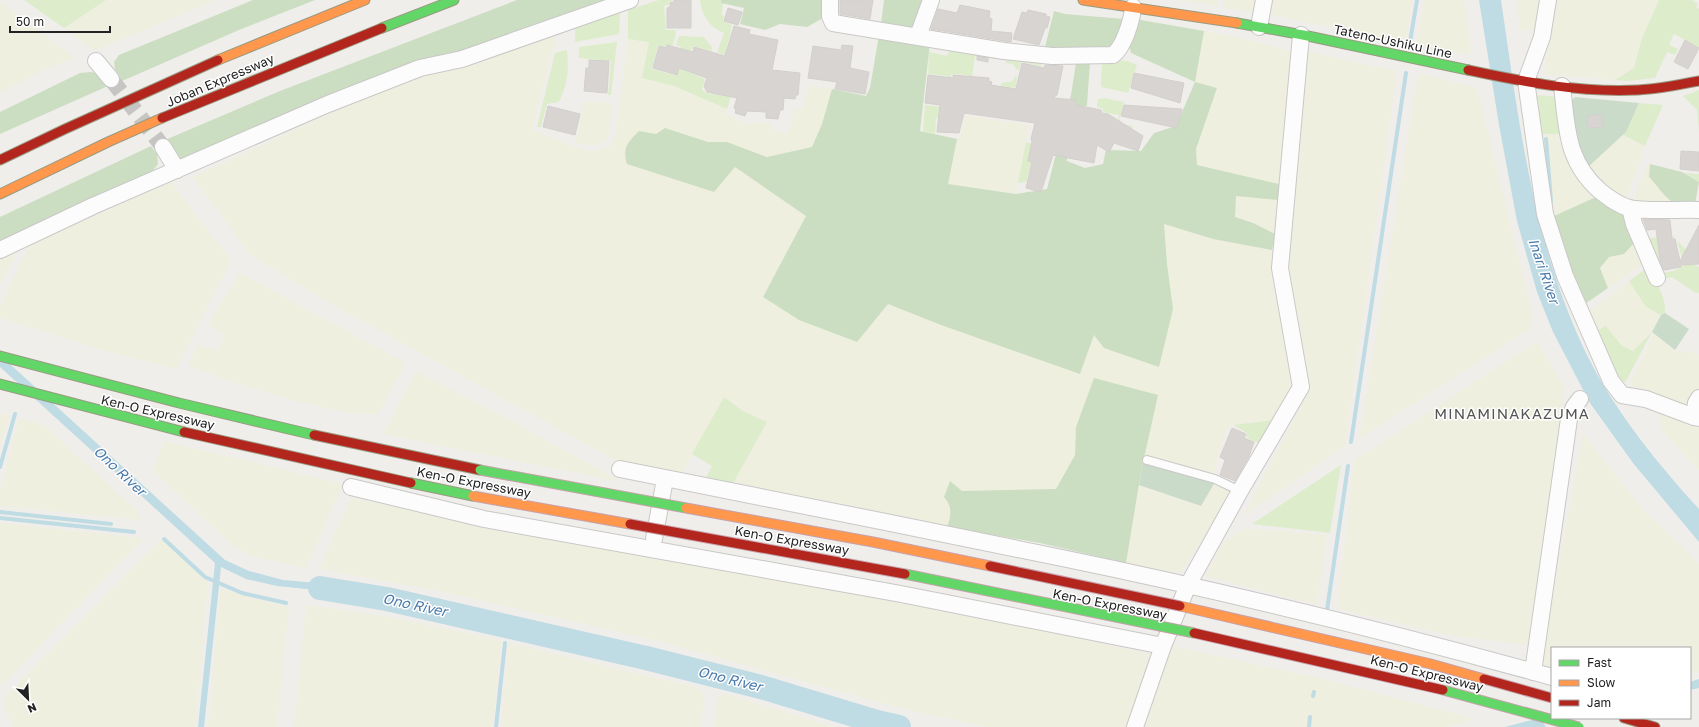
<svg xmlns="http://www.w3.org/2000/svg" width="1699" height="727" viewBox="0 0 1699 727" font-family="'Golos Text',sans-serif">
<style>
.farmland{fill:#efefdf}
.grass{fill:#ddeccb}
.forest{fill:#cbdec1}
.cemetery{fill:#cadbca}
.water{fill:#bfdbe3}
.lines{fill:none;stroke-linecap:round;stroke-linejoin:round}
.stream{stroke:#bfdbe3;stroke-width:4}
.river{stroke:#bfdbe3;stroke-width:24}
.building{fill:#d7d4d2;stroke:#d3d0cc}
.street-tunnel{stroke:#c7c5c3;stroke-width:16;stroke-dasharray:16 8;stroke-linecap:butt}
.lane-casing{stroke:#c9c8c7;stroke-width:10}
.street-casing{stroke:#c9c8c7;stroke-width:18}
.fast-casing{stroke:#999a82;stroke-width:11}
.slow-casing{stroke:#999a82;stroke-width:11}
.jam-casing{stroke:#999a82;stroke-width:11}
.lane{stroke:#fdfcfc;stroke-width:8}
.street{stroke:#fdfcfc;stroke-width:16}
.fast{stroke:#63d668;stroke-width:9}
.slow{stroke:#ff974d;stroke-width:9}
.jam{stroke:#b3261e;stroke-width:9}
.fast-bridge-casing{stroke:#c5a2ac;stroke-width:11;stroke-linecap:butt}
.slow-bridge-casing{stroke:#c5a2ac;stroke-width:11;stroke-linecap:butt}
.jam-bridge-casing{stroke:#c5a2ac;stroke-width:11;stroke-linecap:butt}
.fast-bridge{stroke:#63d668;stroke-width:9}
.slow-bridge{stroke:#ff974d;stroke-width:9}
.jam-bridge{stroke:#b3261e;stroke-width:9}
.labels{text-anchor:middle;stroke-width:3;stroke-linejoin:round;paint-order:stroke}
.street-label{font-size:13px;fill:#222;stroke:#fff}
.water-label{font-size:14px;font-style:italic;fill:#4a7aab;stroke:#fff}
.quarter-label{font-size:15px;letter-spacing:1px;fill:#555;stroke:#fff}
</style>
<rect width="100%" height="100%" fill="#f0eeeb"/>
<path class="farmland" d="M106 0H216L95 51 64 28Z
M1178 0H1217L1218 6Z
M1223 0H1256L1254 12 1223 8Z
M1271 0H1413L1405 43 1354 31 1269 15Z
M1424 0H1464L1471 50 1468 55 1417 46Z
M1517 0H1540L1535 30H1520Z
M1556 0H1659L1642 38 1634 68 1615 80 1544 74Z
M0 1 75 58 46 69 0 93Z
M1204 31 1241 38 1290 51 1288 107 1279 184 1196 165V149L1217 88 1195 82Z
M555 34 557 45 552 51 532 130 582 149 593 151 609 147 615 137 628 39 649 41 642 78 674 86 727 109 725 114 747 124 769 122 774 131 788 133 795 108 804 109 808 86 832 89 822 124 812 147 767 157 727 142H708L665 128 735 167 806 216 763 297 857 342 888 304 941 325 1079 373 1094 335 1167 264 1164 224 1213 239 1272 250 1271 278 1294 379 1275 420 1241 423 1228 426 1218 454 1214 476 1145 455 1158 395 1076 427 1075 455 1056 489 962 491 950 504 951 518 947 527 731 487 767 423 743 411 724 397 682 474 620 463 333 305 249 254 193 177 410 76Z
M1308 52 1397 71 1345 446 1242 517 1308 393 1287 270Z
M1418 73 1477 88 1533 317 1531 328 1359 439Z
M584 102 612 103 608 138 597 145H587L575 143Z
M965 116 1029 125 1016 194 948 184 957 139 960 136Z
M1540 134H1562L1598 196 1552 217Z
M1623 135 1645 146 1626 200 1608 189 1587 168Z
M1648 163 1650 164 1649 177 1657 184 1664 195 1671 201V204L1632 202Z
M171 182 231 260 176 369 109 352 0 318V306L29 245Z
M1236 195 1278 200 1275 234 1253 223 1235 217Z
M1635 242 1646 262 1608 288 1600 268 1609 257 1624 254Z
M11 251 15 258 0 284V257Z
M240 273 406 363 378 414H354L295 401 232 382 188 365 198 345 217 351 225 335 208 324Z
M1629 281 1646 307 1661 315 1652 332 1633 351 1621 345 1608 330 1594 332 1587 312 1607 298Z
M1654 334 1675 350 1699 354V387L1693 408 1648 394 1629 384Z
M1537 341 1565 388 1528 645 1453 636 1337 609 1354 461Z
M416 371 499 414 622 482 383 434Z
M0 414 9 416 0 446Z
M1659 414 1699 425V470L1661 430Z
M19 419 44 425 138 512 139 520 0 506V489Z
M1583 433 1642 509 1699 563V672L1690 674V648H1552V669L1540 665Z
M164 441 343 484 306 568 253 557 232 545 153 471Z
M1215 482 1234 489 1182 572 1167 575 1126 563 1139 485 1200 506Z
M351 498 977 616 1150 654 1127 727H987L908 710 658 641 439 591 319 569Z
M0 523 144 538 1 686 0 684Z
M1246 528 1327 535 1317 605 1205 576 1224 542Z
M163 537 208 583 195 727H13L2 700Z
M221 588 244 596 289 607 277 727H208Z
M306 605 390 617 501 641 493 727H294Z
M509 643 699 688 704 696 701 727H501Z
M1172 646 1322 679 1469 717V722L1449 727H1144Z
M725 694 835 727H714L717 698Z"/>
<path class="grass" d="M24 0H106L64 28Z
M659 0H673L669 4 664 6 666 30H675L676 33 673 45H667L666 47 658 45 652 69 677 76 684 52 681 51V47L676 45 679 36 704 37 712 47V51L693 46 688 60 682 69 705 79 702 90C709 95 713 94 721 95L727 77 736 79 727 109 674 86 642 78 649 42 628 39V10Z
M700 0H721L723 3 722 15 724 16 723 21 732 25 727 47 745 51 733 58 717 52 724 33C709 27 702 16 700 0Z
M1659 0H1692L1698 4 1696 7 1699 9V47L1674 34 1669 45 1678 49 1675 55 1667 52 1655 78 1628 81 1615 80 1634 68 1642 38Z
M620 11 619 34 575 42V26Z
M617 42 611 95H608L611 61 579 58V47Z
M950 48 990 54 995 59 975 56 967 114 964 113 968 75 952 74 950 80H947V76L928 74 929 52 947 56Z
M567 50C569 72 568 82 559 102L547 104 541 127H537L555 53Z
M1008 57 1042 60 1041 66 1021 62 1019 70 1016 69 1014 65 1005 62Z
M1102 59 1128 61 1137 65 1128 93 1101 87Z
M1015 76 1017 77 1016 84 1034 88 1033 90 1011 87 1007 101 1000 91 1001 83 1013 81Z
M1699 90V131L1697 110 1683 96Z
M1538 95 1556 97 1562 134H1540L1534 98Z
M1104 98 1124 102 1119 121 1122 124 1133 126 1127 145 1116 132 1119 115 1103 112V109L1097 107 1098 99Z
M1639 103 1663 105 1645 146 1623 135 1626 132Z
M925 105 949 108 936 119 935 134 923 131Z
M1026 142 1036 146 1026 182 1018 183Z
M1685 173 1699 174V182Z
M1673 236 1675 238 1657 241 1659 258 1657 259 1662 273 1674 271 1684 265 1677 240 1686 250 1684 260 1699 267V293L1694 292 1672 277 1663 279 1646 244 1651 238Z
M1648 267C1655 281 1667 298 1665 313L1661 315 1646 307 1629 281Z
M1606 326 1621 345 1633 351 1652 332 1626 381 1624 382 1613 375 1594 332Z
M724 397 743 411 767 422 731 487 704 481 712 466 692 454Z
M1275 420 1260 444 1246 437 1247 433 1233 425Z
M1341 465 1330 533 1252 524Z"/>
<path class="forest" d="M253 0H315L239 30 122 81 115 69 114 62 119 55Z
M517 0H607L181 159 171 153 165 140 280 91Z
M721 0H824L825 17 807 27 780 24 765 30 740 24 744 8 721 3Z
M884 0H924L913 29 881 24Z
M1054 11 1065 14 1124 19C1122 26 1119 37 1115 42 1104 55 1061 49 1045 47Z
M1135 19 1204 31 1195 82 1217 88 1196 149 1197 165 1279 184 1278 200 1236 196 1235 217 1253 223 1275 234 1272 250 1213 239 1164 224 1167 264 1173 309 1159 367 1104 348 1094 335 1080 374 941 325 888 304 857 342 799 320 763 297 806 216 735 167 714 192 627 164C622 147 628 142 639 131L656 134 665 128 708 142H727L767 157 812 147 822 124 832 89 866 96 870 88 879 35 930 43 920 131 957 139 948 184 1016 194 1047 189 1071 95 1076 63H1090L1087 105C1072 117 1069 143 1067 161L1085 168 1103 164 1106 150 1141 151 1154 133 1176 126 1195 82 1131 53 1129 44Z
M91 72 99 74 108 86 0 134V112L80 73Z
M151 146 157 154 158 164 151 173 0 244V217Z
M1650 164 1682 172 1699 182 1695 204H1671V201C1662 194 1657 185 1649 177Z
M1598 196 1623 211 1635 242 1624 254 1609 257 1600 268 1608 288 1582 306 1552 217Z
M1094 378 1158 395 1141 472 1126 563 1040 543 947 527C951 516 953 507 944 497L950 481 962 491 1056 489 1075 455 1076 427Z"/>
<path class="cemetery" d="M1575 97 1639 103 1626 132 1587 168 1580 156 1570 102Z
M1665 313 1689 329 1675 350 1652 332 1661 315Z
M1143 462 1215 482 1201 506 1139 485Z"/>
<path class="water" d="M1479 0H1501C1519 122 1533 247 1589 359 1617 414 1658 464 1699 509V542L1633 463 1590 403 1553 332 1537 292 1517 221 1499 125Z
M0 355 225 560 249 571 283 580 318 583 356 594 277 586 246 579 221 567 204 727H198L215 563 0 367Z
M1699 679V688L1690 690V682Z
M1540 718 1546 727H1505Z"/>
<g class="lines">
<path class="stream" d="M1410 42 1417 0
M1546 139 1551 201
M1351 442 1406 73
M0 467 15 414
M0 512 111 524
M0 518 134 532
M164 539 205 577 242 593 286 603
M1327 610 1348 466
M505 629V626
M1313 696 1314 692
M496 727 505 643
M1309 727 1310 717"/>
<path class="river" d="M320 588 387 599 646 658 761 687 877 722 899 727"/>
</g>
<path class="building" d="M674 0H691V28H667V8L670 7V3L674 2Z
M840 0H873L870 19 840 14Z
M960 5 990 11 989 18 992 19 991 31 1012 33 1011 42 931 29 938 9 957 13Z
M728 8 742 12 738 25 724 21Z
M1028 10 1046 14V16L1050 17 1047 28H1045L1039 45 1013 39 1022 12 1027 13Z
M734 26 750 30 749 34 778 40 772 70 800 73 798 95H796L795 99 784 98 783 110H780L778 119 766 118V112L747 111 745 116 735 113 736 109 734 108 737 98 707 92 704 86 707 78 679 68 677 75 653 68 659 46 667 48V45L693 52 694 47 725 56Z
M1685 40 1699 48 1688 69 1674 62Z
M842 45 853 46 850 68 869 72 865 94 835 89 837 82 808 78 813 46 841 50Z
M977 56 988 58V62L977 60Z
M589 60 609 61 607 93 584 91 586 68H589Z
M1022 63 1044 68 1045 65 1063 66 1057 95 1053 98 1076 100V105L1101 110 1102 113 1108 114 1143 136 1138 151 1114 143 1109 152 1097 145 1094 163 1053 155 1041 192 1026 188 1032 162 1028 161 1032 141 1031 139 1035 123 964 113 959 133 937 132 940 105 925 103 928 75 953 78V75L989 78V81L992 82 991 85 1016 89Z
M1134 73 1184 83 1180 103 1131 88Z
M1124 105 1182 109 1177 128 1121 116Z
M548 106 580 114 575 135 543 127Z
M1601 114 1603 127 1588 128 1587 116Z
M1681 151 1699 152V171L1680 169Z
M1643 219 1670 220 1672 239H1675L1680 261 1699 225V264L1681 265V267L1664 270 1660 261 1656 229 1647 230Z
M1232 428 1246 434 1244 438 1254 442 1249 456 1235 481 1220 475 1225 460 1220 457Z"/>
<g class="lines">
<path class="street-tunnel" d="M111 79 163 147"/>
<g class="lane-casing">
<path id="lane" d="M1147 460 1215 479 1240 491"/>
</g>
<g class="street-casing">
<path id="street" d="M830 0V16L833 23 1004 51 1052 56 1113 55C1124 47 1132 20 1133 7
M1548 0 1542 37 1526 81 1545 214 1565 276 1611 381 1622 395 1646 399 1694 417 1699 418
M1259 27 1264 0
M918 36 931 0
M96 61 111 79
M1562 86C1567 128 1566 161 1600 191 1609 198 1618 205 1629 208 1645 212 1681 209 1699 210
M163 147 177 170
M1630 208 1634 224 1657 278
M0 250 93 206 328 104 420 68 462 59 630 0
M1694 417 1696 403 1699 398
M620 469C767 499 915 527 1062 558 1227 592 1390 632 1552 677
M351 487 484 519 901 594 1163 646
M654 539 665 479
M1533 672 1569 419 1574 407 1580 399
M1135 727 1163 646 1188 585 1240 491 1301 387 1280 268 1301 35"/>
</g>
<g class="fast-casing">
<path id="fast" d="M1237 23 1303 35 1468 70
M382 28 454 0
M0 356 179 403 314 435
M0 384 184 432
M411 483 473 496"/>
</g>
<g class="slow-casing">
<path id="slow" d="M1083 0 1237 23
M218 60 365 0
M0 194 108 142 162 118"/>
</g>
<g class="jam-casing">
<path id="jam" d="M1468 70C1524 82 1581 93 1638 90 1659 89 1679 85 1699 81
M162 118 382 28
M0 160 65 129 218 60
M184 432 411 483
M314 435 480 470
M1624 718 1655 727"/>
</g>
<use href="#lane" class="lane"/>
<use href="#street" class="street"/>
<use href="#fast" class="fast"/>
<use href="#slow" class="slow"/>
<use href="#jam" class="jam"/>
<g class="fast-bridge-casing">
<path id="fast-bridge" d="M480 470 686 508
M905 574 1194 633
M1443 690 1579 727"/>
</g>
<g class="slow-bridge-casing">
<path id="slow-bridge" d="M473 496 630 524
M686 508 873 542 990 566
M1180 606 1431 664 1484 679"/>
</g>
<g class="jam-bridge-casing">
<path id="jam-bridge" d="M630 524 905 574
M990 566 1180 606
M1194 633 1443 690
M1484 679 1552 698"/>
</g>
<use href="#fast-bridge" class="fast-bridge"/>
<use href="#slow-bridge" class="slow-bridge"/>
<use href="#jam-bridge" class="jam-bridge"/>
</g>
<g class="labels">
<g class="street-label">
<text transform="translate(1393 41) rotate(12)" y="5">Tateno-Ushiku Line</text>
<text transform="translate(220 80) rotate(-23)" y="5">Joban Expressway</text>
<text transform="translate(158 412) rotate(13)" y="5">Ken-O Expressway</text>
<text transform="translate(474 482) rotate(11)" y="5">Ken-O Expressway</text>
<text transform="translate(792 540) rotate(10)" y="5">Ken-O Expressway</text>
<text transform="translate(1110 604) rotate(11)" y="5">Ken-O Expressway</text>
<text transform="translate(1427 673) rotate(14)" y="5">Ken-O Expressway</text>
</g>
<g class="water-label">
<text transform="translate(1544 271) rotate(71)" y="5">Inari River</text>
<text transform="translate(120 471) rotate(43)" y="5">Ono River</text>
<text transform="translate(415 605) rotate(12)" y="5">Ono River</text>
<text transform="translate(730 679) rotate(14)" y="5">Ono River</text>
</g>
<g class="quarter-label">
<text x="1512" y="419">MINAMINAKAZUMA</text>
</g>
</g>
<rect x="1551" y="647" width="140" height="72" fill="#ffffff" stroke="#a7a7a7"/>
<rect x="1559" y="660" width="20" height="6" fill="#63d668" stroke="#a7a7a7"/>
<text x="1587" y="667" font-size="12" fill="#222222">Fast</text>
<rect x="1559" y="680" width="20" height="6" fill="#ff974d" stroke="#a7a7a7"/>
<text x="1587" y="687" font-size="12" fill="#222222">Slow</text>
<rect x="1559" y="700" width="20" height="6" fill="#b3261e" stroke="#a7a7a7"/>
<text x="1587" y="707" font-size="12" fill="#222222">Jam</text>
<g transform="translate(28 699) rotate(156)" stroke="#ffffff" stroke-width="3" paint-order="stroke">
<path d="M0-3L7 15L0 10L-7 15Z" fill="#222222"/>
<text y="-6" font-size="11" font-weight="bold" text-anchor="middle" fill="#222222">N</text>
</g>
<path d="M10 26v6h100v-6" fill="none" stroke="#222222" stroke-width="2"/>
<text x="16" y="26" font-size="12" fill="#222222" stroke="#ffffff" stroke-width="3" paint-order="stroke">50 m</text>
</svg>
